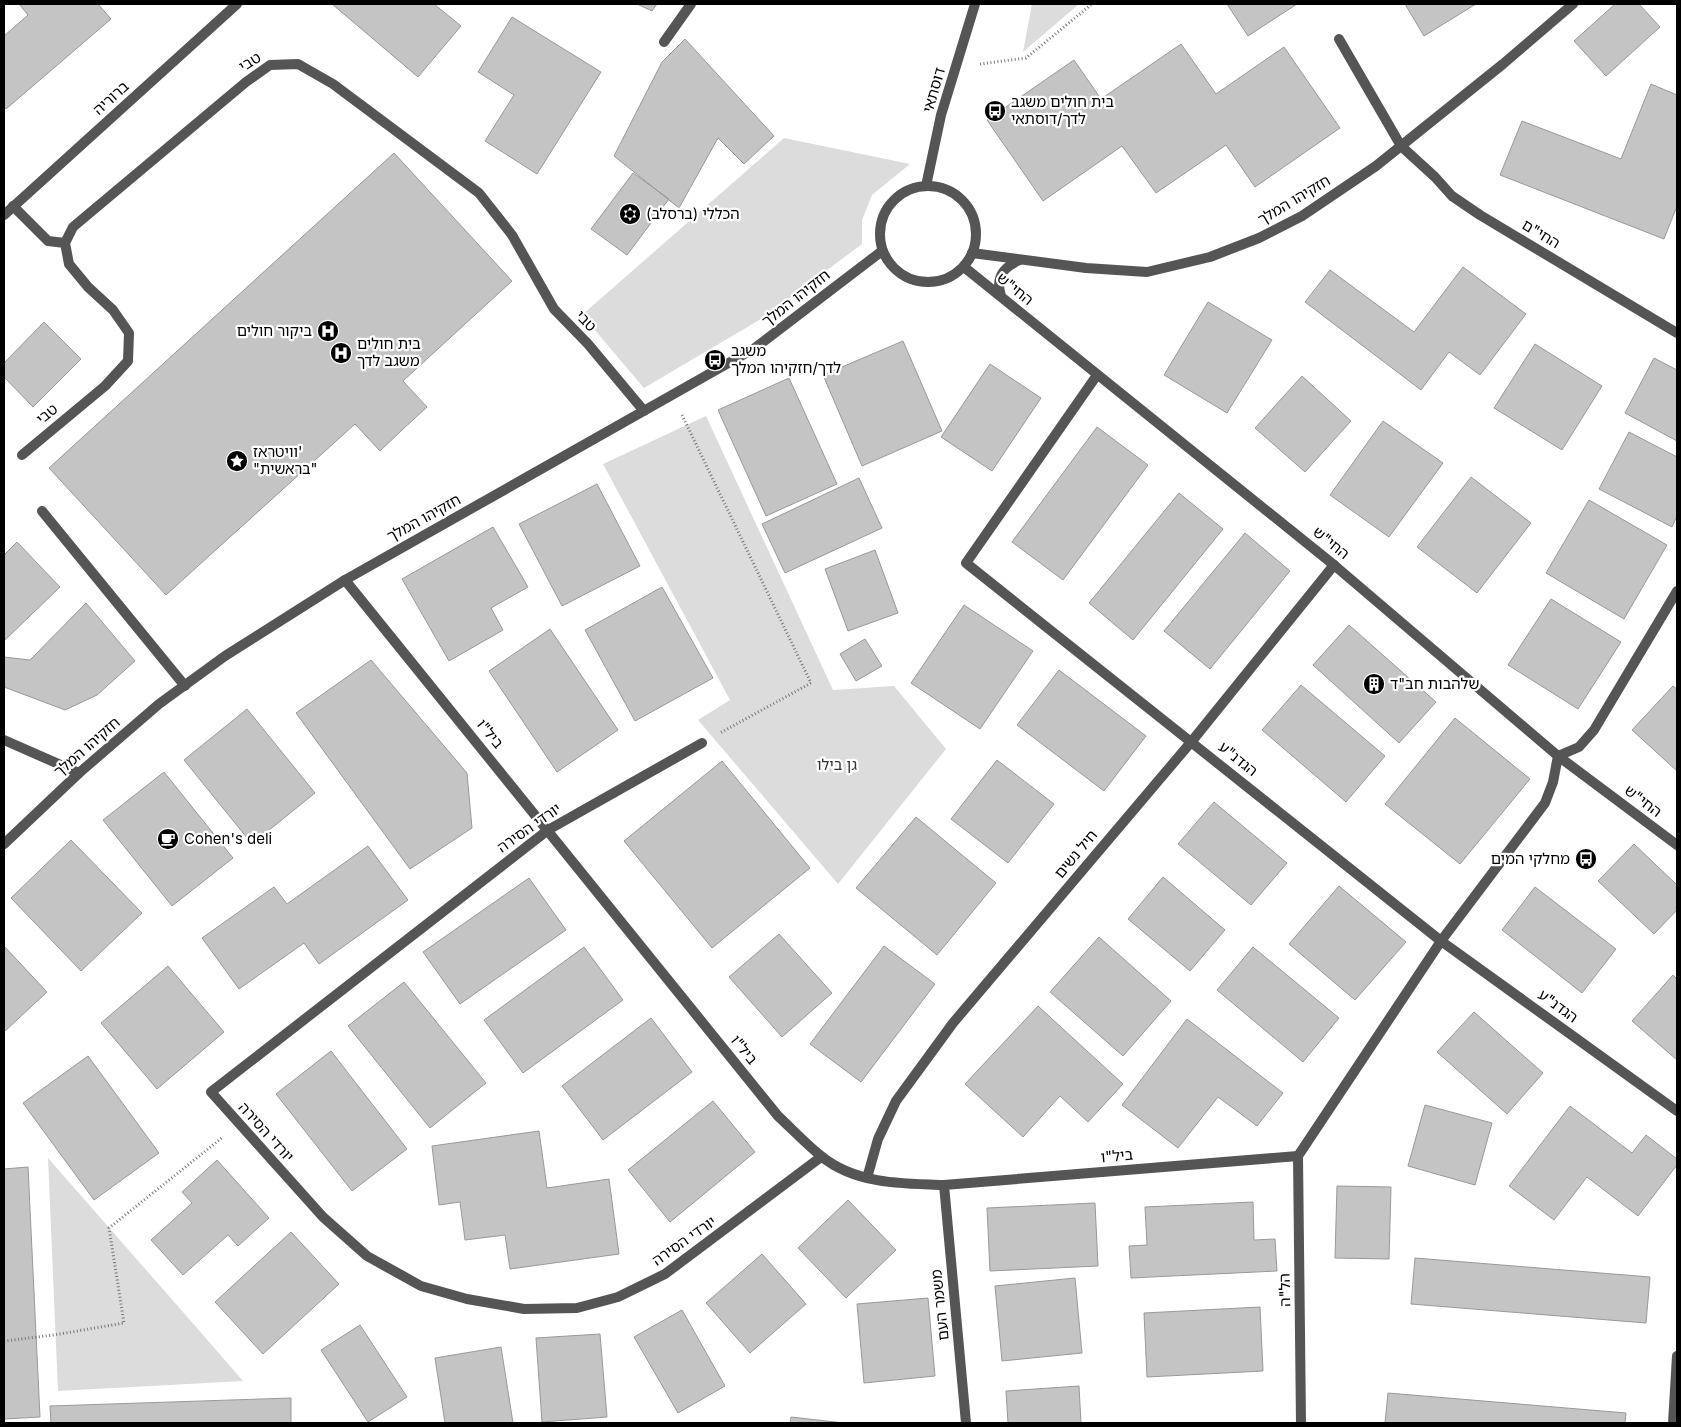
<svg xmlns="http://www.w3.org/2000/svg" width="1681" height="1427" viewBox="0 0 1681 1427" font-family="Inter,'Noto Sans Hebrew',sans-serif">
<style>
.green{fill:#dcdcdc}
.building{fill:#c4c4c4;stroke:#999}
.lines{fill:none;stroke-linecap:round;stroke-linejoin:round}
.path{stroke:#777;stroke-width:3;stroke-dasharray:1 2.5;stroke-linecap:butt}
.service{stroke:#555;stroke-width:10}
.minor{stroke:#555;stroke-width:10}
.tertiary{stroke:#555;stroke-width:10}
.labels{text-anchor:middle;stroke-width:4.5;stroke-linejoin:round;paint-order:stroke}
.street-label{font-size:15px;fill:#000;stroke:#fff}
.poi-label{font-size:15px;fill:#000;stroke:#fff;text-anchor:start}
.park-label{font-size:15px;fill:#333;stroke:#fff}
</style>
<rect width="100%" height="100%" fill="#fff"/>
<path class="green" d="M1032 4H1079L1023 52Z
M784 138 910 164 872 195 862 220V244L766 316 644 388 582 315Z
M706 416 833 690 894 686 946 749 838 884 698 720 730 700 603 464Z
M48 1158 190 1320 243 1381 58 1391Z"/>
<path class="building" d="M19 4H98L111 19 6 109 4 106V36L28 15Z
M332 4H434L461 26 418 77Z
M637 4H657L652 11Z
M1227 4H1297L1248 36Z
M1405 4H1476L1424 36Z
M1615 4H1639L1660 27 1606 76 1574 41Z
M512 17 601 72 537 174 485 141 514 95 478 72Z
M685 39 774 136 744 164 718 138 679 208 614 156 662 62Z
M1181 44 1216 94 1284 47 1340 128 1255 187 1226 145 1156 193 1122 146 1043 201 987 120 1074 60 1101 99Z
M1651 84 1677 95V206L1664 239 1500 175 1522 121 1621 159Z
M394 153 512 281 403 381 427 407 401 431 380 451 355 424 166 595 49 468Z
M633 173 669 199 627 255 591 229Z
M1463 267 1526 314 1480 375 1449 352 1421 390 1305 302 1330 270 1414 332Z
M1208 302 1272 340 1227 413 1164 375Z
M44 322 81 359 33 407 4 377V363Z
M903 341 942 431 862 466 823 375Z
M1535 344 1602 386 1562 450 1494 408Z
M1654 358 1677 370V441L1625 413Z
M990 364 1041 398 992 471 941 437Z
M1302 376 1351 421 1305 472 1255 428Z
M789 378 837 484 766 516 718 410Z
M1383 421 1443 463 1389 537 1330 495Z
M1097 427 1148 465 1063 580 1012 542Z
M1629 432 1677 457V516L1672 527 1599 489Z
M1471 477 1531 523 1477 593 1417 547Z
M859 478 882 528 785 573 762 524Z
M597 484 640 566 562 606 519 524Z
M1179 493 1223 529 1133 640 1089 603Z
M1589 500 1667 545 1624 619 1546 573Z
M493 527 528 587 491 608 503 630 449 661 402 579Z
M1245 533 1290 571 1210 669 1164 631Z
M17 542 60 587 4 641V555Z
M875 550 898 613 848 631 825 569Z
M662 587 713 678 635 721 585 630Z
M1551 599 1621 642 1578 709 1508 665Z
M86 603 135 661 97 695 65 710 4 687V657L30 660Z
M964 605 1033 651 980 729 911 683Z
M1349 625 1436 702 1399 743 1313 665Z
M550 629 618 730 557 772 489 671Z
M865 639 882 666 856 681 840 654Z
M371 660 467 773 472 828 410 869 296 713Z
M1059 670 1146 736 1104 791 1017 725Z
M1301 685 1385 756 1346 802 1262 730Z
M1673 686 1677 689V771L1632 730Z
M247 709 315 793 252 844 184 760Z
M1455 718 1530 779 1460 864 1385 804Z
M997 760 1054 804 1008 863 951 819Z
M722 761 810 868 712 948 624 841Z
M164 772 233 858 172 906 103 820Z
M1214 802 1287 863 1251 905 1178 844Z
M916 817 996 883 937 955 856 888Z
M71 840 142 913 81 971 11 898Z
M1634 844 1677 885V910L1654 934 1598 881Z
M368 846 408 900 319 964 304 943 239 989 202 938 274 887 287 904Z
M1163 877 1225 930 1190 971 1128 919Z
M529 878 566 930 460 1004 423 952Z
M1339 886 1406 942 1355 1000 1289 944Z
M1535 887 1616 949 1582 993 1502 930Z
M779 934 832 993 782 1037 729 977Z
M1099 937 1171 1001 1123 1056 1050 992Z
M4 946 47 992 4 1032Z
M884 946 935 984 861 1082 810 1044Z
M584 947 623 1000 523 1073 484 1020Z
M1253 947 1339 1018 1303 1062 1217 990Z
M168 966 224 1032 157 1089 101 1023Z
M1673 975 1677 979V1060L1632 1021Z
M404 982 486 1083 430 1128 348 1026Z
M1038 1006 1123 1084 1088 1122 1060 1096 1023 1137 965 1084Z
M1474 1012 1543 1073 1507 1114 1437 1052Z
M651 1018 692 1072 603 1140 562 1086Z
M1187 1019 1283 1093 1257 1126 1218 1097 1178 1148 1122 1105Z
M331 1051 407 1149 352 1191 276 1094Z
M88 1056 159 1153 94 1200 23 1103Z
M713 1101 755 1152 670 1222 628 1170Z
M1425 1105 1492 1123 1475 1185 1408 1166Z
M1570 1106 1632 1153 1646 1135 1677 1159V1165L1638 1216 1587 1177 1554 1220 1509 1186Z
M539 1131 547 1188 609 1179 619 1254 510 1269 505 1235 465 1240 460 1202 439 1205 432 1146Z
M217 1160 269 1218 238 1246 228 1235 183 1275 151 1240 192 1203 182 1192Z
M28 1167 40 1417 4 1419V1169Z
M1337 1186 1391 1187 1389 1259 1335 1258Z
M848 1200 896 1250 846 1298 798 1248Z
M1253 1202 1254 1240 1275 1239 1277 1271 1131 1278 1129 1246 1147 1245 1145 1207Z
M1095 1203 1098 1266 990 1271 987 1208Z
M291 1232 339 1284 263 1354 215 1302Z
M762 1254 806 1304 750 1353 706 1303Z
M1415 1258 1650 1277 1646 1323 1411 1304Z
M1075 1278 1082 1353 1002 1361 995 1286Z
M928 1298 935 1376 864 1383 857 1304Z
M1260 1307 1263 1371 1147 1377 1144 1313Z
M682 1310 725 1386 678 1413 634 1337Z
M360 1325 407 1397 368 1422 321 1350Z
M600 1334 607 1417 542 1422 536 1338Z
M501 1347 513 1423H445L435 1358Z
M1079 1386 1081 1423H1008L1006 1391Z
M1388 1393 1626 1413 1625 1423H1385Z
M291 1398V1423H51L50 1406Z
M791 1417 844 1423H790Z"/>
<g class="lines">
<path class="path" d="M980 64 1026 58 1092 4
M682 415 811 683 720 733
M4 1341 54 1335 124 1323 109 1228 223 1137"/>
<path class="service" d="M1339 39 1401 146
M664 42 691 4
M13 206 48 241 65 243
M22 455 105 386 128 361 129 333 113 310 88 287 69 264 65 243 73 227 246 82 270 65 298 64 333 84 479 193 512 235 554 309 588 344 644 411
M42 511 185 686"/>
<path class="minor" d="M1401 146 1435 177 1452 196 1480 215 1677 333
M4 215 237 4
M972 253 1086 268 1147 272 1210 257 1259 238 1302 216 1376 166 1503 64 1573 4
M1097 375 966 563 1441 941 1677 1111
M345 580 778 1116C792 1129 806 1144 821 1156 855 1184 902 1184 944 1185L1298 1156
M4 740 79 773
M702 743 548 830 211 1092 323 1217 367 1256 421 1286 467 1299 524 1309 577 1308 618 1297 665 1274 821 1157
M1558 756 1579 747 1594 730 1677 591
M867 1178 878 1139 896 1101 953 1023 1192 741 1334 565
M944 1185 966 1423
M1673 1423 1677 1356"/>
<path class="tertiary" d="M926 186 941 115 975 4
M880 234a48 48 0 1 1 96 0a48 48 0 1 1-96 0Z
M964 267 1334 565 1558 756 1677 845
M1001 296C995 277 1003 267 1020 260
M4 844 79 773 159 704 225 656 345 580 755 348 882 251
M1301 1423 1298 1156 1441 941 1545 803 1553 782 1558 756"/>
</g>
<defs>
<g id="bus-disc" transform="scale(1.125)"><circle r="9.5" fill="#000" stroke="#fff"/><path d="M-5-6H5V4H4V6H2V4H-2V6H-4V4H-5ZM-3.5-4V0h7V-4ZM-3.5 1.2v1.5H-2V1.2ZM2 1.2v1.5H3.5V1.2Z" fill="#fff"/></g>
<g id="synagogue-disc" transform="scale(1.125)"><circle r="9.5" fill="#000" stroke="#fff"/><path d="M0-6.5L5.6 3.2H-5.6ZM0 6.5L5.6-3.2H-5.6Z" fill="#fff"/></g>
<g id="hospital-disc" transform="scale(1.125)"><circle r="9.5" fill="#000" stroke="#fff"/><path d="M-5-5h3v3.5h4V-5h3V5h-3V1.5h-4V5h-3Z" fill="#fff"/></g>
<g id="sight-disc" transform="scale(1.125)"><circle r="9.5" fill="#000" stroke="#fff"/><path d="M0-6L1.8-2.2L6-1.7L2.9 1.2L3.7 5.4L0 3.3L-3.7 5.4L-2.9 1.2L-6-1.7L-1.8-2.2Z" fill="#fff"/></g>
<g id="building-disc" transform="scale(1.125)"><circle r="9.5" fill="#000" stroke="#fff"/><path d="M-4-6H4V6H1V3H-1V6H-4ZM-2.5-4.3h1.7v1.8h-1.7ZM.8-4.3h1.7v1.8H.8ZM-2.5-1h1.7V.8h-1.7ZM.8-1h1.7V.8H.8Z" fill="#fff"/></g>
<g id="cafe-disc" transform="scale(1.125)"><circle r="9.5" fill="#000" stroke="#fff"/><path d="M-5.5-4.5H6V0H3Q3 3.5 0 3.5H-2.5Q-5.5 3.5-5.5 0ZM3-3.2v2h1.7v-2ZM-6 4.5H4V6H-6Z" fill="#fff"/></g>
</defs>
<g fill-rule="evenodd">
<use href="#bus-disc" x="995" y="111"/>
<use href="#synagogue-disc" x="630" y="214"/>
<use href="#hospital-disc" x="328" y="331"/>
<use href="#hospital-disc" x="341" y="353"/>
<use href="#bus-disc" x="715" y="360"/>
<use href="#sight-disc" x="237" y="461"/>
<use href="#building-disc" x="1374" y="684"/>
<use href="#cafe-disc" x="168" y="839"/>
<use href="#bus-disc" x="1586" y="859"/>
</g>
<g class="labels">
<g class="street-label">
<text transform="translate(250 62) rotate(-32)" y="5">טבי</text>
<text transform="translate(934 90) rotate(-74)" y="5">דוסתאי</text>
<text transform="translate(111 98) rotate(-42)" y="5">ברוריה</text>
<text transform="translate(1294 200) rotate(-31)" y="5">חזקיהו המלך</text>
<text transform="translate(1541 234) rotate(31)" y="5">החי"ם</text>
<text transform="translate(1015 289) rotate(39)" y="5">החי"ש</text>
<text transform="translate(796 298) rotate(-38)" y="5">חזקיהו המלך</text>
<text transform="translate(586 321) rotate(46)" y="5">טבי</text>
<text transform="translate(47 414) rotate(-39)" y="5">טבי</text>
<text transform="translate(424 518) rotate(-29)" y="5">חזקיהו המלך</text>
<text transform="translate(1331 543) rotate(39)" y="5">החי"ש</text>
<text transform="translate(490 734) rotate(51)" y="5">ביל"ו</text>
<text transform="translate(87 747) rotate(-41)" y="5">חזקיהו המלך</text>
<text transform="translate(1238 759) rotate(39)" y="5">הגדנ"ע</text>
<text transform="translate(1643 801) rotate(37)" y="5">החי"ש</text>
<text transform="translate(529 828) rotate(-35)" y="5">יורדי הסירה</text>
<text transform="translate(1076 854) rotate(-50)" y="5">חיל נשים</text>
<text transform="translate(1558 1006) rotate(36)" y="5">הגדנ"ע</text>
<text transform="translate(744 1050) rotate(51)" y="5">ביל"ו</text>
<text transform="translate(266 1132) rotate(48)" y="5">יורדי הסירה</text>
<text transform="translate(1117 1156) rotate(-5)" y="5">ביל"ו</text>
<text transform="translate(684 1241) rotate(-35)" y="5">יורדי הסירה</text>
<text transform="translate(1285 1290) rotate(-91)" y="5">הל"ה</text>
<text transform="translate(940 1305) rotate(-96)" y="5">משמר העם</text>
</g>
<g class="poi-label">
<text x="1011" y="107">בית חולים משגב<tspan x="1011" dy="17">לדך/דוסתאי</tspan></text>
<text x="646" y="219">הכללי (ברסלב)</text>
<text x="312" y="336" text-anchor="end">ביקור חולים</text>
<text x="357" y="349">בית חולים<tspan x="357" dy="17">משגב לדך</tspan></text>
<text x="731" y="356">משגב<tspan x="731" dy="17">לדך/חזקיהו המלך</tspan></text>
<text x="253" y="457">וויטראז'<tspan x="253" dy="17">"בראשית"</tspan></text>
<text x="1390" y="689">שלהבות חב"ד</text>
<text x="184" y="844">Cohen's deli</text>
<text x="1570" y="864" text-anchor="end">מחלקי המים</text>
</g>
<g class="park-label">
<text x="837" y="770">גן בילו</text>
</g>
</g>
<rect width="1681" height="1427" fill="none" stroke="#000000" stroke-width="10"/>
</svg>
